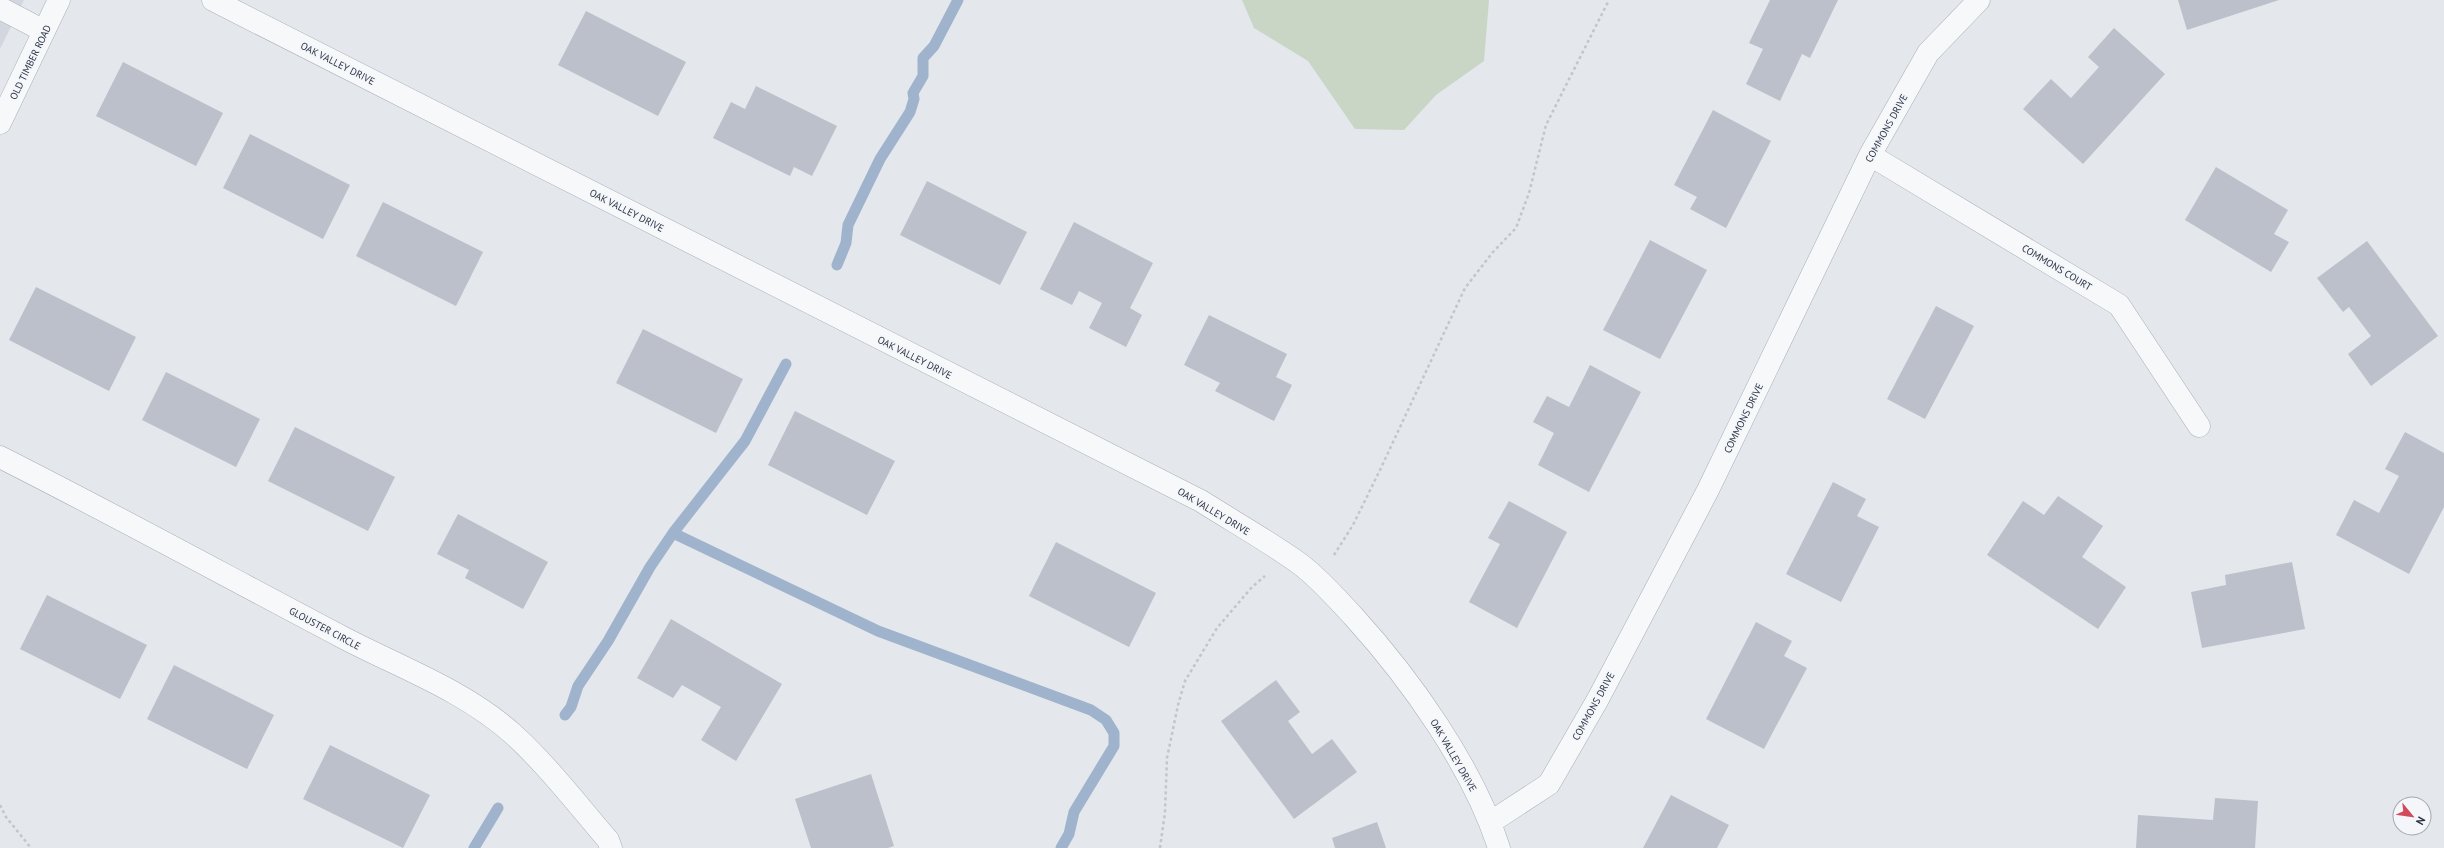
<svg xmlns="http://www.w3.org/2000/svg" width="2444" height="848" viewBox="0 0 2444 848" font-family="'PT Sans',sans-serif">
<style>
.built{fill:#d2d6de}
.green{fill:#c9d6c5}
.lines{fill:none;stroke-linecap:round;stroke-linejoin:round}
.stream{stroke:#9fb4cc;stroke-width:11}
.building{fill:#bbc0ca}
.minor-casing{stroke:#a9aeb7;stroke-width:23}
.path{stroke:#c2c5cb;stroke-width:2.5;stroke-dasharray:3 3;stroke-linecap:butt}
.minor{stroke:#f7f8fa;stroke-width:22}
.labels{text-anchor:middle;stroke-width:3.5;stroke-linejoin:round;paint-order:stroke}
.street-label{font-size:10px;fill:#2b3445;stroke:#f4f6f9}
</style>
<rect width="100%" height="100%" fill="#e4e7ec"/>
<path class="built" d="M0 0H24L0 49Z"/>
<path class="green" d="M1242 0H1489L1484 61 1436 95 1404 130 1355 129 1308 61 1254 28Z"/>
<g class="lines">
<path class="stream" d="M837 265 846 243 848 225 880 159 910 112 914 99 913 93 923 76V58L934 46 958 0
M673 533 878 631 1091 710 1106 720 1114 733V746L1074 812 1069 834 1061 848
M565 715 571 707 578 686 608 641 650 567 673 533 745 441 786 364
M474 848 498 808"/>
</g>
<path class="building" d="M1770 0H1838L1810 58 1802 54 1780 101 1746 84 1763 49 1749 43Z
M2178 0H2279L2187 30Z
M586 11 686 62 658 116 558 65Z
M2114 28 2165 74 2083 164 2023 109 2051 79 2071 98 2099 67 2088 57Z
M123 62 223 113 196 166 96 116Z
M756 86 837 126 812 176 794 167 790 176 713 138 731 102 745 109Z
M1713 110 1771 141 1726 228 1690 209 1697 197 1674 185Z
M250 134 350 185 323 239 223 188Z
M2216 167 2288 210 2274 234 2289 242 2271 272 2185 220Z
M927 181 1027 232 1000 285 900 235Z
M383 202 483 252 456 306 356 256Z
M1074 222 1153 263 1130 308 1142 315 1126 347 1089 328 1102 303 1079 291 1072 305 1040 289Z
M1650 240 1707 270 1660 359 1603 330Z
M2367 241 2438 336 2371 386 2348 354 2371 336 2349 307 2343 312 2317 278Z
M36 287 136 337 109 391 9 340Z
M1936 306 1974 326 1925 419 1887 399Z
M1209 315 1287 354 1276 377 1292 385 1274 421 1215 391 1220 383 1184 365Z
M643 329 743 379 716 433 616 383Z
M1590 365 1641 392 1589 492 1538 465 1554 433 1533 422 1547 396 1569 407Z
M166 372 260 419 236 467 142 420Z
M795 411 895 461 867 515 768 465Z
M295 427 395 477 368 531 268 481Z
M2405 432 2444 453V507L2409 574 2336 535 2354 500 2379 513 2399 476 2385 469Z
M1833 482 1866 499 1857 516 1879 527 1841 602 1786 574Z
M2058 496 2103 526 2082 557 2126 587 2098 629 1987 555 2023 501 2044 515Z
M1509 501 1567 532 1517 628 1469 602 1500 544 1488 538Z
M458 514 548 562 523 609 465 578 469 570 437 554Z
M1056 542 1156 593 1129 647 1029 596Z
M2292 562 2305 629 2202 648 2191 592 2226 585 2225 575Z
M47 595 147 645 120 699 20 649Z
M671 619 782 684 736 761 701 740 721 707 682 685 673 698 637 678Z
M1756 622 1792 641 1784 656 1807 668 1764 749 1706 719Z
M174 665 274 715 247 769 147 719Z
M1276 680 1300 712 1288 721 1312 754 1332 739 1357 772 1294 819 1221 721Z
M330 745 430 795 403 848 303 799Z
M871 774 894 846 888 848H811L795 799Z
M1671 795 1729 825 1717 848H1643Z
M2215 798 2258 801 2255 848H2136L2138 815 2213 820Z
M1377 822 1386 848H1335L1332 838Z"/>
<g class="lines">
<g class="minor-casing">
<path id="minor" d="M213 0 1201 501C1234 522 1268 541 1300 564 1320 579 1337 599 1354 617 1411 680 1473 767 1499 848
M0 8 44 31
M0 123 59 0
M1870 155 2119 305 2199 426
M0 457C115 515 228 577 342 637 399 667 464 690 513 734 548 766 577 804 608 840L611 848
M1491 822 1549 784 1598 699 1708 490 1870 155 1928 53 1979 0"/>
</g>
<path class="path" d="M1334 555 1353 525 1380 470 1465 288 1493 252 1516 228 1529 193 1546 125 1609 0
M0 805 6 817 31 848
M1160 848 1165 812 1167 758 1178 705 1185 681 1217 628 1252 587 1265 576"/>
<use href="#minor" class="minor"/>
</g>
<g class="labels">
<g class="street-label">
<text transform="translate(30 62) rotate(-64)" y="4">OLD TIMBER ROAD</text>
<text transform="translate(338 63) rotate(27)" y="4">OAK VALLEY DRIVE</text>
<text transform="translate(1886 128) rotate(-61)" y="4">COMMONS DRIVE</text>
<text transform="translate(627 210) rotate(27)" y="4">OAK VALLEY DRIVE</text>
<text transform="translate(2057 267) rotate(31)" y="4">COMMONS COURT</text>
<text transform="translate(915 357) rotate(27)" y="4">OAK VALLEY DRIVE</text>
<text transform="translate(1743 418) rotate(-64)" y="4">COMMONS DRIVE</text>
<text transform="translate(1214 511) rotate(31)" y="4">OAK VALLEY DRIVE</text>
<text transform="translate(325 628) rotate(28)" y="4">GLOUSTER CIRCLE</text>
<text transform="translate(1593 706) rotate(-61)" y="4">COMMONS DRIVE</text>
<text transform="translate(1454 755) rotate(60)" y="4">OAK VALLEY DRIVE</text>
</g>
</g>
<g transform="translate(2412 816) rotate(119)"><circle r="19" fill="#f4f6f9" stroke="#a4a8b1"/>
<path d="M0-3L7 15L0 10L-7 15Z" fill="#d1495b"/>
<text y="-6" font-size="11" font-weight="bold" text-anchor="middle" fill="#2b3445">N</text>
</g>
</svg>
